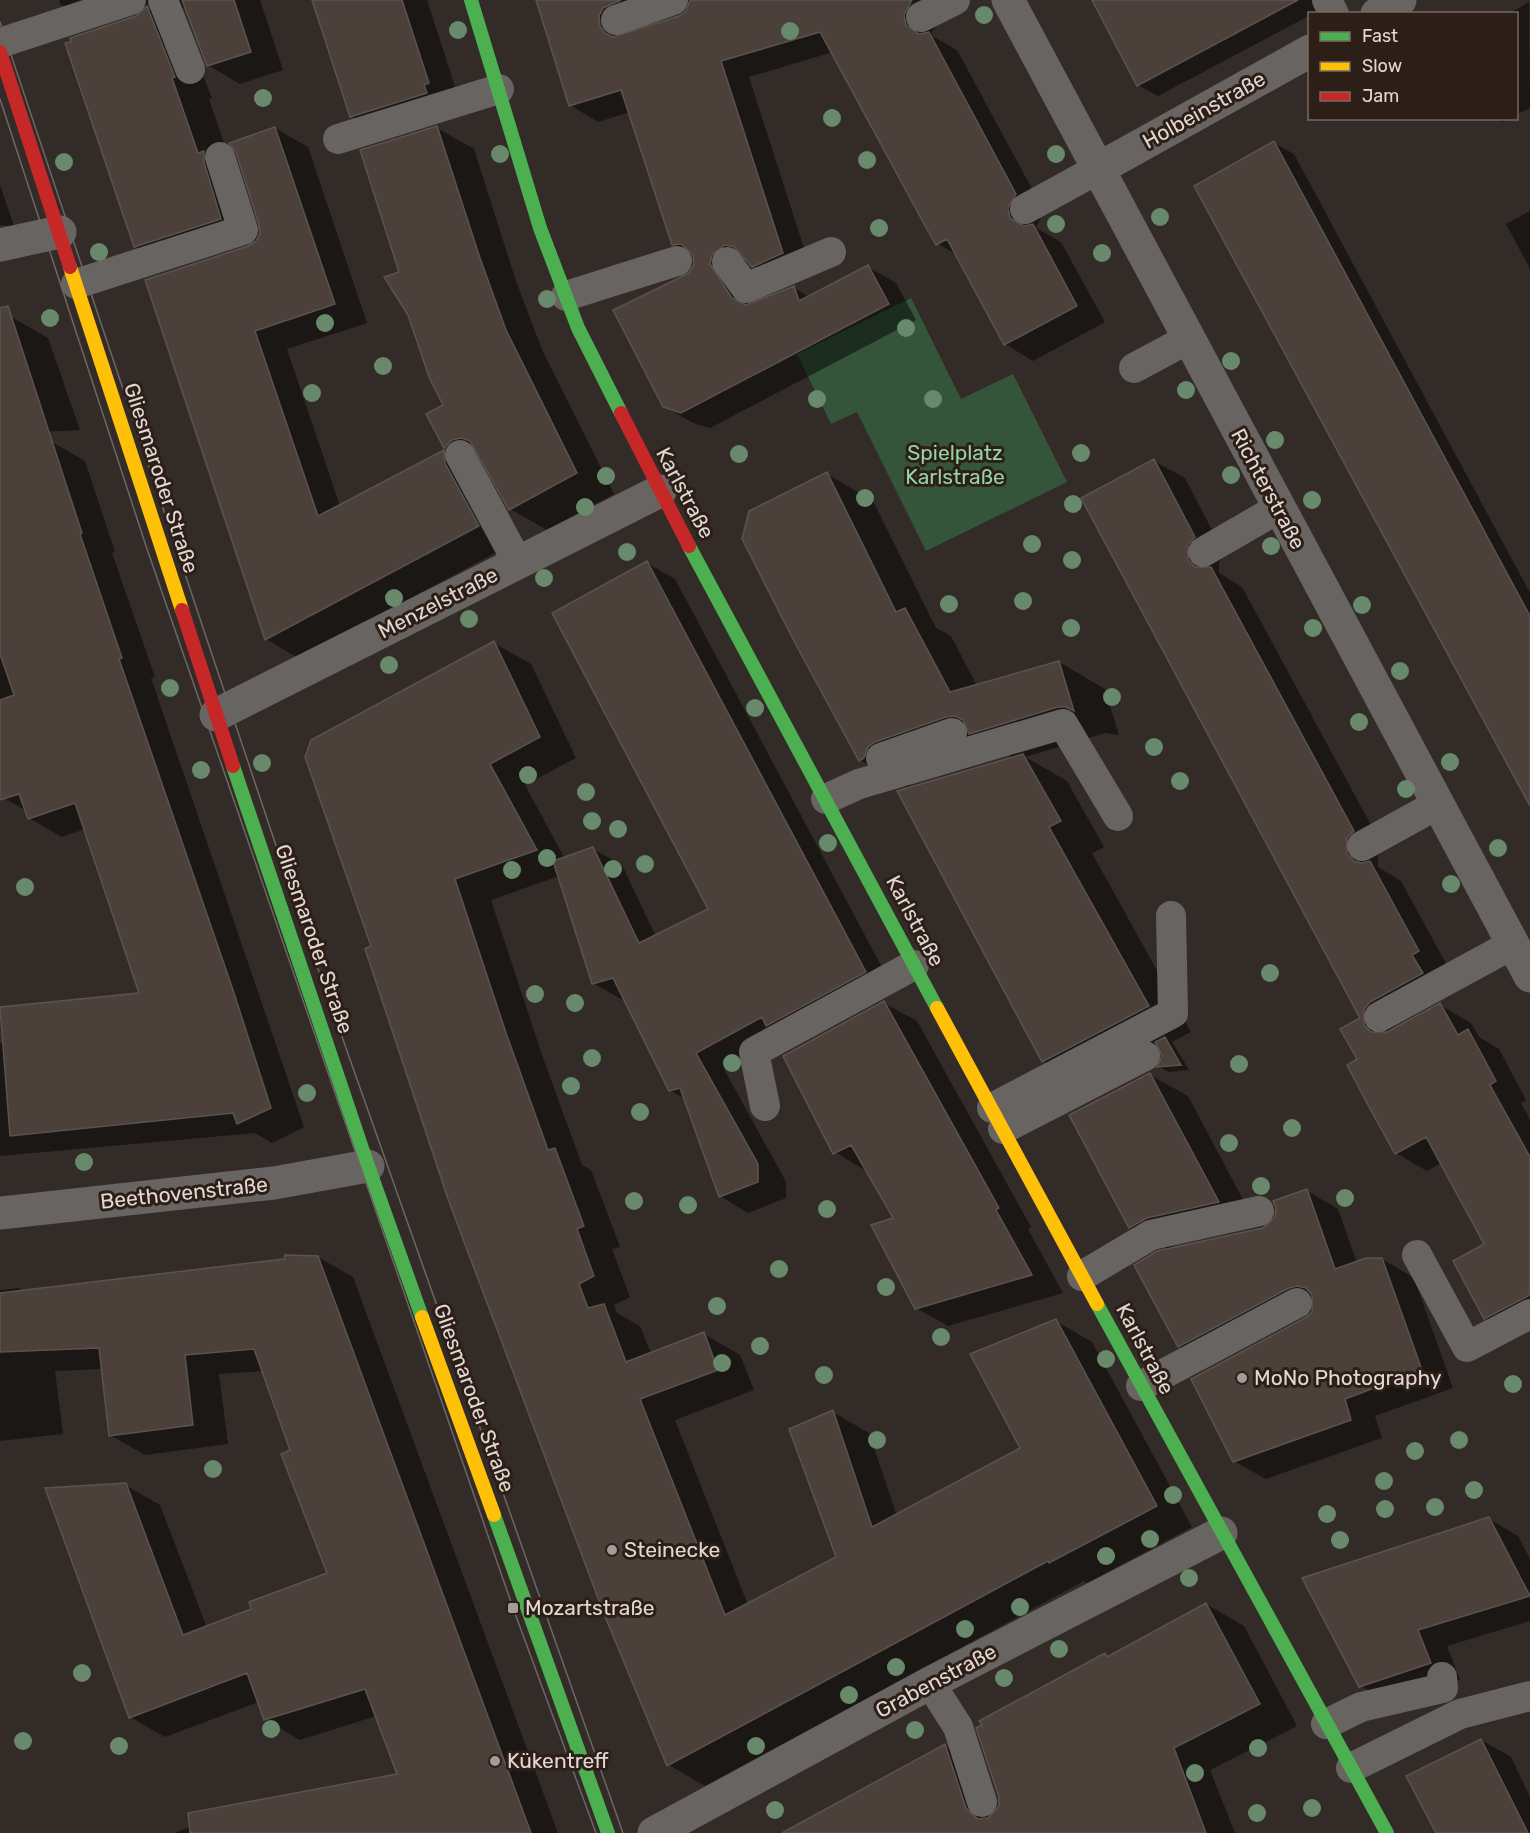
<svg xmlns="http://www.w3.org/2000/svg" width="1530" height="1833" viewBox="0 0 1530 1833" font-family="Rubik,sans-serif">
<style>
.green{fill:#35553b}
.shadow{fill:#0007;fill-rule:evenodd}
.building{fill:#4c403a;stroke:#5b5350;stroke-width:1.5}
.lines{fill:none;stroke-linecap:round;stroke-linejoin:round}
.lane{stroke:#686462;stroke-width:30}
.street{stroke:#686462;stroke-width:33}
.fast{stroke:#4caf50;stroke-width:14}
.slow{stroke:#ffc107;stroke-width:14}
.jam{stroke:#c62828;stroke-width:14}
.tram{stroke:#6c6765;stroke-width:1.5}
.tree{fill:#68896b}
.poi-dot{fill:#a59b97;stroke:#2d1f18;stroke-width:2}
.labels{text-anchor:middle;stroke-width:6;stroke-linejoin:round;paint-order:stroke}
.street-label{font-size:21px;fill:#e2d8d3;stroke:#2d1f18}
.park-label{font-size:21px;fill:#93d6a2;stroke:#2d1f18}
.poi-label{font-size:21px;fill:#e2d8d3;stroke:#2d1f18;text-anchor:start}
</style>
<rect width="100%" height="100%" fill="#332b27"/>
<path class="green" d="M911 298 961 399 1013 374 1067 482 926 551 857 412 831 424 797 354Z"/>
<path class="shadow" d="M59 0H260L283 70 240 84 208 65 185 6 180 12 159 1 92 23 60 4Z
M313 0H427L460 102 383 135 351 116Z
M538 0H931L941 19 932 32V36L957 50 1044 211 1036 228 1061 242 1105 322 1033 361 1005 344 957 255 937 243 833 52 749 77 811 270 781 282 750 263 740 271 738 282 753 304 794 288 810 297 868 267 896 283 916 320 710 428 693 423 664 406 690 274 695 266V256L673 244 630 112 598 122 570 105ZM692 3 688 12 679 18 629 34 631 25 639 19Z
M1111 0H1312L1318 11 1158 96 1138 85Z
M1529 2 1530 108 1516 115V14H1508Z
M147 8 184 29 212 98 209 99 233 169 241 174V185L258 240 261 233 275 128 308 147 367 323 287 349 340 506 444 451 476 470 510 545 298 658 266 639 249 248 259 240 173 268 135 246 137 18Z
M1497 118H1510L1503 122Z
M437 128 474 149 516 281 543 352 614 494 547 530 510 509 485 465 482 469 446 447 428 414 445 405 401 273Z
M1274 143 1294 154 1530 593V803Z
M0 185 14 226 0 225Z
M1530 211V269L1506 224Z
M10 316 48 338 80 430 0 434V317Z
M52 442 85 461 115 552 112 553 155 677 151 678 304 1127 272 1143 255 1133 0 1156V1043H3L0 1008 141 995 85 829 62 837 29 818 27 811 4 798 0 787V459Z
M1154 461 1185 478 1225 555 1219 562V573L1242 587 1384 849 1378 856V867L1401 881 1449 969 1390 1031 1440 1005 1471 1023 1479 1037 1499 1049 1526 1100 1521 1103 1530 1120V1328L1516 1336 1485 1318 1486 1245 1441 1163 1427 1171 1396 1153 1359 1060 1362 1018 1083 499Z
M827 474 873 501 936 628 951 636 977 686 1059 662 1105 689 1119 735 1105 733 1025 757 1067 781 1104 847 1092 853 1191 1032 1172 1042 1189 1070 1169 1072 1159 1067 1164 1056 1160 1048 1087 1086 1043 1061 1014 758 989 744 914 774 910 785 906 787 860 760Z
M647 563 675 579 893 988 787 1035 724 1069 786 1182V1198L748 1213 720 1196 685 1099 670 1090 625 998 621 999 593 983 559 876 491 900 542 1055 582 1165 591 1170 620 1247 612 1249 630 1297 614 1305 617 1313 640 1326 651 1354 704 1334 740 1355 754 1390 675 1420 748 1605 837 1557 833 1412 869 1433 897 1516 1022 1449 1056 1321 1092 1342 1192 1527 1087 1583 1084 1581 705 1786 669 1765 605 1613 373 947 494 643 531 664 576 758 525 785 565 859 593 849 622 865 656 937 710 910Z
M884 1003 917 1021 1031 1227 1028 1229 1063 1293 948 1326 916 1308 895 1219 868 1172 835 1152Z
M1150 1075 1188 1096 1256 1224 1185 1239 1168 1249 1130 1227Z
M1307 1191 1338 1209 1357 1263 1382 1259 1414 1278 1453 1388 1375 1416 1382 1438 1266 1479 1234 1461 1306 1319 1317 1307 1210 1364 1179 1346 1264 1229Z
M318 1257 353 1277 558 1833H175L244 1804 399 1776 376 1716 300 1740 265 1719 259 1702 165 1737 130 1717 125 1485 160 1505 207 1628 253 1610 329 1574 292 1451 263 1371 219 1374 228 1444 145 1455 110 1435 103 1369 55 1371 63 1434 0 1441V1290L19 1288 25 1291Z
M1489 1519 1518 1536 1530 1559V1621L1447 1646 1460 1680 1390 1703 1361 1686Z
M1206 1604 1244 1626 1297 1726 1210 1770 1235 1833H785L945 1746 983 1768 997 1811 1104 1654 1109 1657Z
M1481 1740 1511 1757 1530 1797V1833H1438Z"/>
<path class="building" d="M182 0H234L251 52 207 66Z
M312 0H402L429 83 424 85 427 93 350 117Z
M536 0H621L603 8 599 16 600 26 605 33 613 37 679 16 686 11 690 0H912L904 15 906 25 919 34 929 32 1016 194 1008 208 1010 218 1024 226 1033 224 1077 306 1004 345 947 239 936 245 923 222 820 32 721 61 783 253 752 267 734 247 725 245 712 255 710 264 732 298 746 305 794 286 799 301 868 265 889 304 681 413 663 407 613 310 689 273 694 265 693 255 681 244 672 245 621 90 569 106Z
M1092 0H1298L1137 86Z
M147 6 175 77 172 78 198 153 204 151V162L221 219 134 247 65 43 71 42 70 38 136 16Z
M437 126 480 258 506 330 577 473 509 510 470 441 461 438 452 440 444 448 426 414 443 405 429 377 408 315 384 277 399 272 360 150Z
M275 127 335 304 255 331 318 516 444 450 445 463 479 526 265 640 145 280 248 246 256 241 260 233 259 225 236 152 229 143Z
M1274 141 1530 616V806L1194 186Z
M8 306 82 533 80 534 122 658 119 659 233 990 271 1108 237 1124 233 1113 10 1136 0 1007 139 993 75 803 28 819 19 794 0 800V700L14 695 0 654V308Z
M1154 459 1195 537 1188 544V560L1195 567H1211L1354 831 1347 838V854L1354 861 1362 863 1370 861 1419 951 1412 955 1423 973 1370 1002 1364 1009V1025L1371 1032H1387L1440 1003 1458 1035 1468 1029 1496 1081 1490 1085 1530 1157V1295L1484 1319 1453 1261 1484 1244 1426 1137 1395 1154 1369 1107 1347 1065 1357 1059 1340 1029 1360 1018 1081 498Z
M827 472 896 612 905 608 950 692 1059 661 1074 711 1066 707H1058L969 734 963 720 955 716 946 717 875 742 868 747 864 758 859 761 795 643 742 539 749 511Z
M647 561 866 972 766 1026 762 1017 696 1053 758 1164V1182L719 1197 680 1088 669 1091 613 978 592 984 553 861 593 847 639 943 708 909 552 613Z
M494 641 540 737 490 764 537 850 455 879 506 1033 548 1150 555 1148 584 1226 577 1229 594 1276 579 1284 588 1308 604 1304 626 1362 704 1332 718 1370 640 1399 725 1615 836 1557 789 1429 833 1410 872 1527 1020 1448 970 1354 1056 1319 1157 1506 1049 1563 1048 1561 667 1766 604 1614 448 1199 365 949 371 946 305 757 311 740Z
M1023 754 1061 821 1049 827 1149 1006 1042 1062 897 791Z
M884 1001 999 1208 996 1210 1032 1275 915 1309 871 1225 893 1218 851 1145 833 1154 783 1056Z
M1165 1037 1181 1065 1157 1067 1162 1056 1155 1042Z
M1150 1073 1219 1202 1147 1218 1129 1228 1069 1115Z
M1307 1189 1335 1269 1366 1258H1382L1422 1370 1345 1399 1351 1420 1233 1462 1191 1379 1305 1318 1312 1312V1295L1306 1288 1297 1286 1289 1288 1178 1347 1134 1265 1157 1251 1263 1228 1275 1217 1276 1208 1273 1201Z
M285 1255 318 1256 531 1833H190L188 1813 397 1774 365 1689 264 1720 247 1673 129 1718 45 1488 126 1483 183 1635 251 1609 249 1602 327 1573 281 1454 290 1450 254 1349 185 1355 193 1425 109 1436 99 1348 0 1352V1293L284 1259Z
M1489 1517 1530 1596 1418 1630 1431 1663 1359 1687 1302 1578Z
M1206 1603 1260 1704 1174 1748 1206 1833H782L945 1744 966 1808 978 1819 988 1818 999 1806V1797L976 1728 982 1725 979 1721 1105 1653 1107 1657Z
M1481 1739 1528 1833H1436L1406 1776Z"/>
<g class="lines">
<path class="lane" d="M163 0 190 69
M1327 0 1334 14
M921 17 955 0
M616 20 673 0
M0 43 131 0
M338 139 499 89
M1025 209 1098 169
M727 262 746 288 831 252
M76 284 243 230 220 157
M566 296 677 261
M1134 368 1188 339
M460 455 518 563
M1203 552 1279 508
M881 758 952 733
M826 799 859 784 1063 724 1118 816
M1362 846 1438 804
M1379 1017 1513 944
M765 1106 754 1052 914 965
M992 1108 1173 1013 1171 916
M1003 1129 1145 1056
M1417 1255 1467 1347 1530 1314
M1082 1276 1151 1235 1259 1211
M1141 1386 1297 1303
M930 1683 958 1727 982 1802
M1326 1724 1361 1707 1443 1688 1442 1677
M1351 1768 1460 1714 1530 1696"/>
<path class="street" d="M1008 0 1530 976
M1377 14 1400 0
M1098 169 1310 51
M0 245 60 232
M216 715 660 491
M0 1213 274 1183 368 1166
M654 1833 930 1683 1221 1533"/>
<path class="fast" d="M471 0 540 228 578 328 621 413
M689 546 937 1008
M233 766 368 1166 422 1317
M1097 1304 1387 1833
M494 1515 608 1833"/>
<path class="slow" d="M70 267 182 610
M937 1008 1097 1304
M422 1317 494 1515"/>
<path class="jam" d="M0 52 70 267
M621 413 689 546
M182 610 233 766"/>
<path class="tram" d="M0 22 304 929 623 1833
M0 99 146 546 513 1608 596 1833"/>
</g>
<g class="tree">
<circle cx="984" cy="15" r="9"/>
<circle cx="458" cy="30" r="9"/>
<circle cx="790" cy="31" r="9"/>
<circle cx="263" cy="98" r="9"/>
<circle cx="832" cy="118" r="9"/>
<circle cx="500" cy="154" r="9"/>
<circle cx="1056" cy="154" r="9"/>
<circle cx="867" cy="160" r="9"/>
<circle cx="64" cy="162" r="9"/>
<circle cx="1160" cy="217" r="9"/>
<circle cx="1056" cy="224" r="9"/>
<circle cx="879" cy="228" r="9"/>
<circle cx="99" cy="252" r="9"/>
<circle cx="1102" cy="253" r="9"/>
<circle cx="547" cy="299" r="9"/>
<circle cx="50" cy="318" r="9"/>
<circle cx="325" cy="323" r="9"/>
<circle cx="906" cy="328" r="9"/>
<circle cx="1231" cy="361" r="9"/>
<circle cx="383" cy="366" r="9"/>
<circle cx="1186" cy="390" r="9"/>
<circle cx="312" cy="393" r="9"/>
<circle cx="817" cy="399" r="9"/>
<circle cx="933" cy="399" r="9"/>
<circle cx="1275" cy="440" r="9"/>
<circle cx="1081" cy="453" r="9"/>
<circle cx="739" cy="454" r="9"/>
<circle cx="1231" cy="475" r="9"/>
<circle cx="606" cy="476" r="9"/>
<circle cx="865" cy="498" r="9"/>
<circle cx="1312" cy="500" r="9"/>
<circle cx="1073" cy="504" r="9"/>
<circle cx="585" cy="507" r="9"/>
<circle cx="1032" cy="544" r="9"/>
<circle cx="1271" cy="546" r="9"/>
<circle cx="627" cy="552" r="9"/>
<circle cx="1072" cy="560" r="9"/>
<circle cx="544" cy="578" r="9"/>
<circle cx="394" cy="598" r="9"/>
<circle cx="1023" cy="601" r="9"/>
<circle cx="949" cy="604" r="9"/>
<circle cx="1362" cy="605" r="9"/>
<circle cx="469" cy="619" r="9"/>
<circle cx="1071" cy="628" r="9"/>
<circle cx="1313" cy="628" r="9"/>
<circle cx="389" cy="665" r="9"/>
<circle cx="1400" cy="671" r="9"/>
<circle cx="170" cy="688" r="9"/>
<circle cx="1112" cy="697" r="9"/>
<circle cx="755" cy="708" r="9"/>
<circle cx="1359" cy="722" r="9"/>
<circle cx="1154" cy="747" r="9"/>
<circle cx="1450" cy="762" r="9"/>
<circle cx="262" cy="763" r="9"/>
<circle cx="201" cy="770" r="9"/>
<circle cx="528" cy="775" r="9"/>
<circle cx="1180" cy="781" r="9"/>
<circle cx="1406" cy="789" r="9"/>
<circle cx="586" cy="792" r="9"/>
<circle cx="592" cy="821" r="9"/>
<circle cx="618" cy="829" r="9"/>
<circle cx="828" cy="843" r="9"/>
<circle cx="1498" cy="848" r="9"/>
<circle cx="547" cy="858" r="9"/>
<circle cx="645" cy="864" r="9"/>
<circle cx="613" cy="869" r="9"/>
<circle cx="512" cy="870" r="9"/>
<circle cx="1451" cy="884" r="9"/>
<circle cx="25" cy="887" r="9"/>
<circle cx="1270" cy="973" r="9"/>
<circle cx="535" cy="994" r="9"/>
<circle cx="575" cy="1003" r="9"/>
<circle cx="592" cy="1058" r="9"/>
<circle cx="732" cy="1063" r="9"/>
<circle cx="1239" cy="1064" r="9"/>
<circle cx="571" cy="1086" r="9"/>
<circle cx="307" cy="1093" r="9"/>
<circle cx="640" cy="1112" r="9"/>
<circle cx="1292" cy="1128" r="9"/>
<circle cx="1229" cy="1143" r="9"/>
<circle cx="84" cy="1162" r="9"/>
<circle cx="1261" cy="1186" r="9"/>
<circle cx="1345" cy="1198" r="9"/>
<circle cx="634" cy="1201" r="9"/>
<circle cx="688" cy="1205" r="9"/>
<circle cx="827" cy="1209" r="9"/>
<circle cx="779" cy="1269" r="9"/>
<circle cx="886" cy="1287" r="9"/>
<circle cx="717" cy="1306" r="9"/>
<circle cx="941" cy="1337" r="9"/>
<circle cx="760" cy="1346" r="9"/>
<circle cx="1106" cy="1359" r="9"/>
<circle cx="722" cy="1363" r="9"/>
<circle cx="824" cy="1375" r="9"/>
<circle cx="1513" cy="1384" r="9"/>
<circle cx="877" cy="1440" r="9"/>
<circle cx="1459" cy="1440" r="9"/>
<circle cx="1415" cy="1451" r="9"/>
<circle cx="213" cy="1469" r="9"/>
<circle cx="1384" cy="1481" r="9"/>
<circle cx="1474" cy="1490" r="9"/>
<circle cx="1173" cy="1495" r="9"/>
<circle cx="1435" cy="1507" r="9"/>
<circle cx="1385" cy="1509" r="9"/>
<circle cx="1327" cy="1514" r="9"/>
<circle cx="1150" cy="1539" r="9"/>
<circle cx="1340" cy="1540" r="9"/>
<circle cx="1106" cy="1556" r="9"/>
<circle cx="1189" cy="1578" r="9"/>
<circle cx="1020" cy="1607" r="9"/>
<circle cx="965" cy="1629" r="9"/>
<circle cx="1059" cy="1649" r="9"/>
<circle cx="896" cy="1667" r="9"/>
<circle cx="82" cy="1673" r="9"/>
<circle cx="1004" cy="1678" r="9"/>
<circle cx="849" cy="1695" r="9"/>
<circle cx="271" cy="1729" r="9"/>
<circle cx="915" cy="1730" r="9"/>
<circle cx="23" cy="1741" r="9"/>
<circle cx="119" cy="1746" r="9"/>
<circle cx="756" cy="1746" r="9"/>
<circle cx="1258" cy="1748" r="9"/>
<circle cx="1195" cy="1773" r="9"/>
<circle cx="1312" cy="1808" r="9"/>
<circle cx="775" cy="1810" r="9"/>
<circle cx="1257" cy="1813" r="9"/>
</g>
<g class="poi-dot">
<circle cx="1242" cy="1378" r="6"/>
<circle cx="612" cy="1550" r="6"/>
<rect x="507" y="1602" width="12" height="12" rx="3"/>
<circle cx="495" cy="1761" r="6"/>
</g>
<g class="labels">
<g class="street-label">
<text transform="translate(1204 110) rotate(-29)" y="7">Holbeinstraße</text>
<text transform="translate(161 478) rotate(72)" y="7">Gliesmaroder Straße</text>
<text transform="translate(1268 489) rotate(62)" y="7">Richterstraße</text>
<text transform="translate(685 493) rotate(62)" y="7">Karlstraße</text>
<text transform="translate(438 603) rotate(-27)" y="7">Menzelstraße</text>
<text transform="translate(915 921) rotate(62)" y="7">Karlstraße</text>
<text transform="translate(314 939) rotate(71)" y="7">Gliesmaroder Straße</text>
<text transform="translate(184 1193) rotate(-6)" y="7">Beethovenstraße</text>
<text transform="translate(1145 1349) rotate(62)" y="7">Karlstraße</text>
<text transform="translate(474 1398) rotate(70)" y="7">Gliesmaroder Straße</text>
<text transform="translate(936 1681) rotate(-28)" y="7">Grabenstraße</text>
</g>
<g class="park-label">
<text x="955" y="460">Spielplatz<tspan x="955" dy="24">Karlstraße</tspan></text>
</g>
<g class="poi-label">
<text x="1254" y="1385">MoNo Photography</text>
<text x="624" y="1557">Steinecke</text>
<text x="525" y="1615">Mozartstraße</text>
<text x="507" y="1768">Kükentreff</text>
</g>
</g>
<rect x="1308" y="12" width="210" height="108" fill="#2d1f18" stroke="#756963" stroke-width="1.5"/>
<rect x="1320" y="32" width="30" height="9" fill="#4caf50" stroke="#756963" stroke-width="1.5"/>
<text x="1362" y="42" font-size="18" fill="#e2d8d3">Fast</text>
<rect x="1320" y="62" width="30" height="9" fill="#ffc107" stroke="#756963" stroke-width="1.5"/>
<text x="1362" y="72" font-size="18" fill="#e2d8d3">Slow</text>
<rect x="1320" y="92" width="30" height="9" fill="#c62828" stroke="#756963" stroke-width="1.5"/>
<text x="1362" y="102" font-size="18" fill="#e2d8d3">Jam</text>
</svg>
